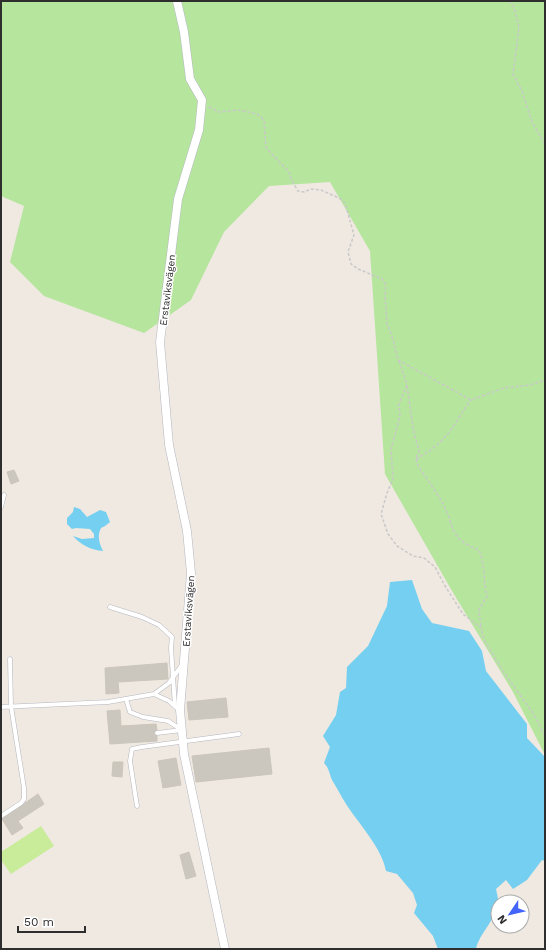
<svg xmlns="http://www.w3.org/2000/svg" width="546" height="950" viewBox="0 0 546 950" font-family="'Work Sans',sans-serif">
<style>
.green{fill:#b6e59e}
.pitch{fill:#c9ec9a}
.water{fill:#75cff0}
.building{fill:#cbc7bf;stroke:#cbc5ba}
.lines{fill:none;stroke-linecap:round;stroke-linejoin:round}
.lane-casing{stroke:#b4b7c1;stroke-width:5}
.street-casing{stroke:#b4b7c1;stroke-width:9}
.path{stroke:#c9c9c9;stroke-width:1.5;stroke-dasharray:3 2;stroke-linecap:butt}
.lane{stroke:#fff;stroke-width:4}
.street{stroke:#fff;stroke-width:8}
.labels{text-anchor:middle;stroke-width:3;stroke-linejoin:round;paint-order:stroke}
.street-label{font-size:10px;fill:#2e2e2e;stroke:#fff}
</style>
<rect width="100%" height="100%" fill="#efe9e1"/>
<path class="green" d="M1 1H545V755L513 692 452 591 385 474 370 251 330 182 269 186 224 232 191 300 144 333 44 296 10 262 24 206 1 196Z"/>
<path class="pitch" d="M41 826 54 846 11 874 1 860V852Z"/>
<path class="water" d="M74 507 80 509 87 517 100 510 106 512 110 522 105 526 101 528C97 536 99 543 103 551 91 550 81 545 73 536L82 539 94 538V534L90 529 76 528 72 529 67 524V518L73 512Z
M412 580 422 609 432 623 469 631 482 651 486 671 527 724V738L545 757V861L542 860 527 880 513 889 506 880 496 889C497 894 499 900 498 905 495 920 478 936 476 949H438L433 936 414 913 417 905 413 893 397 874 386 871C382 848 359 824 346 804 341 796 337 788 332 780 329 773 329 768 324 763L330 747 323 736 336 715 340 692 346 688 347 667 368 646 387 606 390 582Z"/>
<path class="building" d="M14 470 19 481 11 484 7 472Z
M167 663 168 679 118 682 119 693 106 694 105 668Z
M226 698 228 717 189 720 187 702Z
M120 710 121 726 156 724 157 730 154 733V735L157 736V741L110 744 107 711Z
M269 748 272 774 196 782 192 756Z
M176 758 181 785 163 788 158 761Z
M113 762H123L122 777 112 776Z
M38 794 44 804 18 821 23 828 12 835 2 819Z
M189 852 196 876 186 879 180 855Z"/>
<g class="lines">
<g class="lane-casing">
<path id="lane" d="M1 507 4 495
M110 607 142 617 159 625 172 637 171 648 175 706
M154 694 169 683 182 665
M126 699 130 712 143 717 168 721 182 730 157 733
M1 707 108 702 154 694 169 701 179 710
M137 806 130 761 132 749 142 747 239 734
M1 816 21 803 24 799V788L11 706 10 659"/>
</g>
<g class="street-casing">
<path id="street" d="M177 1 184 32 190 79 202 100 199 130 178 199 160 342 169 445 187 531 191 573 180 710 184 754 225 949"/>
</g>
<path class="path" d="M509 1 514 7 519 27 513 74 522 91 532 122 545 144
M209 107 219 112 239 110 257 114 264 120 266 148 289 172 291 179 298 191 304 192 311 189 321 190 339 198 345 203 354 235 348 252 351 264 358 269 382 279 386 285 385 296 387 324 393 339 398 360 471 400 504 388 530 385 545 380
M399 361 407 385 399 404 400 416 391 449 393 479 387 493 381 514 388 534 397 546 413 556 424 558 435 567 445 586 463 614 481 628 484 640 492 653 505 674 533 713 545 736
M407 386 413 428 419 451 416 459 418 466C426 478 436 491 443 504 456 529 448 538 479 550 485 564 483 580 487 596L479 610 481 628
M416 459C429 452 441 443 450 431 457 422 463 410 471 400"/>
<use href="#lane" class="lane"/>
<use href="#street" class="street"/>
</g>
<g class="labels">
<g class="street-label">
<text transform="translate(167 290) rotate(-83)" y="4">Erstaviksvägen</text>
<text transform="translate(188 611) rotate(-86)" y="4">Erstaviksvägen</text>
</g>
</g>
<rect width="546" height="950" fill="none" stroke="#2e2e2e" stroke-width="4"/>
<g transform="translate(510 914) rotate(235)"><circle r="19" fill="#ffffff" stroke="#ababab"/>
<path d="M0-3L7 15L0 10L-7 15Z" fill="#4264fb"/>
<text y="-6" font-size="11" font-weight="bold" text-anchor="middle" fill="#2e2e2e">N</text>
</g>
<path d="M18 926v6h67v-6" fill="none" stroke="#2e2e2e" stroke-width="2"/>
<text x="24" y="926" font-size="12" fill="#2e2e2e" stroke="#ffffff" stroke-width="3" paint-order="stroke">50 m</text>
</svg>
